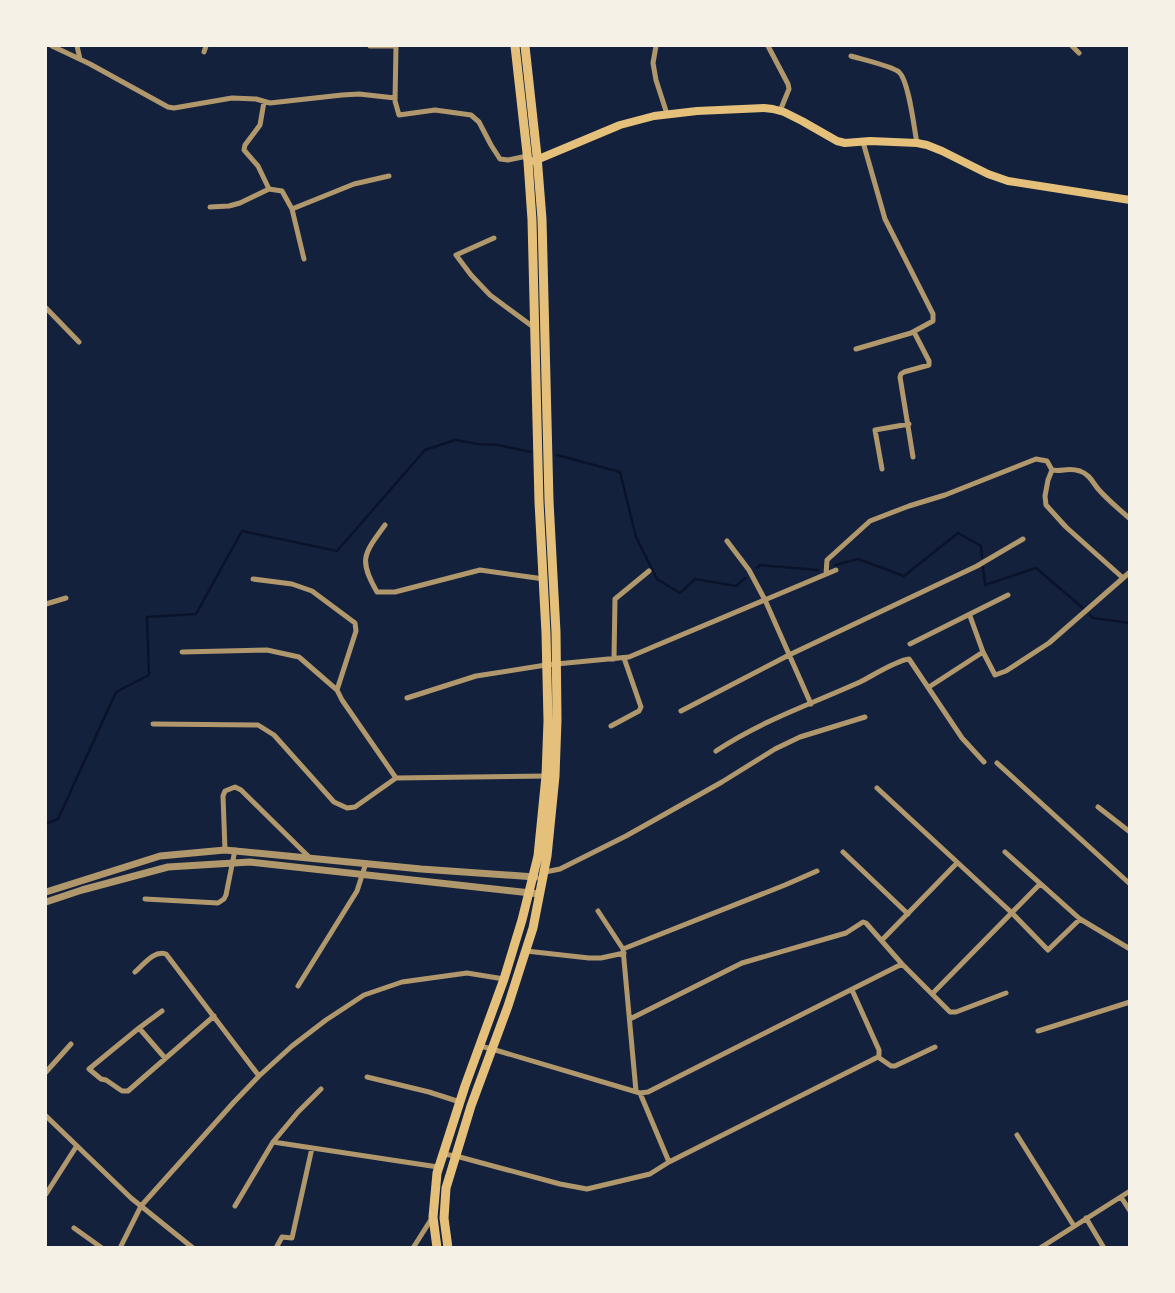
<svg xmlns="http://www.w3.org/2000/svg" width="1175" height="1293" viewBox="0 0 1175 1293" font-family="'DejaVu Sans',sans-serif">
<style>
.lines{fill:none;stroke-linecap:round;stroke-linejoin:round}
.stream{stroke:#0b132b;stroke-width:2.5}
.minor{stroke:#b1986c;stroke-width:5}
.tertiary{stroke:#b1986c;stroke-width:7}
.secondary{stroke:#e5c07b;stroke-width:8}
.primary{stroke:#e5c07b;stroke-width:9}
</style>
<rect width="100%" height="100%" fill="#14213d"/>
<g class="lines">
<path class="stream" d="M557 455 620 472 636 537 657 579 680 593 695 579 736 586 745 578
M835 565 858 559 904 576 958 533 981 546 982 558
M983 567 985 585 1036 568 1084 609
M757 568 760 565 818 570
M1090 615 1093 618 1130 623
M46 824 58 819 116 692 149 675 147 617 196 614 242 531 337 551 425 450 455 440 478 444 498 445 531 452"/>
<path class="minor" d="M52 46 90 64 168 107 174 108 232 98 256 99 270 103 342 95 359 94 395 98
M77 46 80 59
M370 46H396
M396 46 395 101 399 115 435 110 471 115 479 122 491 145 500 159 508 160 527 156
M656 46 653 63 656 80 667 114
M768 46 788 84 789 89 780 111
M1072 46 1079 53
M204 52 206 46
M851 56C861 59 892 66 899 72 909 81 914 128 917 143
M264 102 260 125 245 145 244 150 258 166 269 189
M210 207 229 206 240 203 269 189 282 191 292 209 304 259
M292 209 354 184 389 176
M494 238 456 255 471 275 490 295 536 329
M46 308 79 342
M856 349 911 333 933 321V314L885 219 863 142
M913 457 900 377 901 374 904 372 929 365V361L914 332
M882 469 875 430 909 424
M1052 470 1048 480 1045 496 1046 505 1066 527 1123 578
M385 525C364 554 358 559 377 592H395L480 570 544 579
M727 541 749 570 765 600 811 704
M826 574 827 560 870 521 909 506 945 495 1036 459 1047 461 1052 470C1063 472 1067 467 1080 471 1091 475 1093 484 1100 491 1109 501 1120 510 1130 519
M253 579 292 584 312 591 355 623 356 631 337 690 342 700 396 778
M46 604 66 598
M970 616 983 652
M910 644 1008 595
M182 652 267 650 299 657 337 690
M614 659 615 599 649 571
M929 687 983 652 995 675 1006 671 1049 643 1130 572
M407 698 476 676 546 665 629 657 836 570
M681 711 789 655 977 566 1023 539
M153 724 258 725 274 735 334 802 347 808 355 807 396 778 548 776
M611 726 639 711 641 707 624 658
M716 751C761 721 811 704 860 682 872 676 897 660 909 659L962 738 984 762
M997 763 1130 884
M877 788 1012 913 1048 950 1080 919
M1098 807 1130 832
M225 850 223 796 225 791 235 787 241 790 310 858
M843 852 908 914
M1005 852 1080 919 1130 949
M545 872 560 869 626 836 722 782 775 749 800 737 865 717
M145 899 218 903 224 899 226 895 235 850
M598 911 623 949 636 1091
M882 940 957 863
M623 949 785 885 817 871
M526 951 589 958H601L624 953
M135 972C144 964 154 950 166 954L259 1076
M298 986 357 891 366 863
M932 994 1040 884
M162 1011 139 1028 89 1069 101 1079 106 1080 122 1091H128L214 1016
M630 1019 742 963 846 933 863 922 866 923 902 964 950 1012H956L1006 993
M139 1028 165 1058
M1038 1031 1130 1002
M480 1046 492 1049 640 1093 648 1092 902 964
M878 1057 891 1066H895L935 1047
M46 1072 71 1044
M367 1077 429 1092 460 1102
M640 1093 669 1162
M46 1116 131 1198 193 1248
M1017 1135 1074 1226
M273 1142 438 1167
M443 1154 456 1156 560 1184 587 1189 650 1174 669 1162 878 1057 879 1055V1050L852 990
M46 1194 76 1147
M1121 1197 1130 1211
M235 1206 273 1142 298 1112 321 1089
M1086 1218 1104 1248
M74 1228 102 1248
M120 1248 141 1206 234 1102 259 1076 292 1046 326 1020 364 995 402 982 467 973 504 979
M276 1248 282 1237 292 1238 312 1148
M413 1248 432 1218
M1040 1248 1130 1191"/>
<path class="tertiary" d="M46 892 160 856 225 850 421 869 535 877
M46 902 82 890 168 867 250 862 540 894"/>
<path class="secondary" d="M534 161 620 125 654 116 697 111 764 108 773 109 784 112 802 121 837 141 845 143 870 141 917 143 927 145 942 151 988 174 1008 181 1130 200"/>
<path class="primary" d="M437 1248 433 1217 437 1173 465 1086 504 979 522 920 538 856 546 776 548 721 546 633 539 502 532 220 528 162 515 46
M448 1248 444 1218 446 1188 471 1106 508 1006 533 928 547 856 555 776 557 720 556 632 549 501 542 219 537 156 525 46"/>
</g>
<rect width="1175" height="1293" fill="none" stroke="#f6f1e7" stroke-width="94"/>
</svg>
